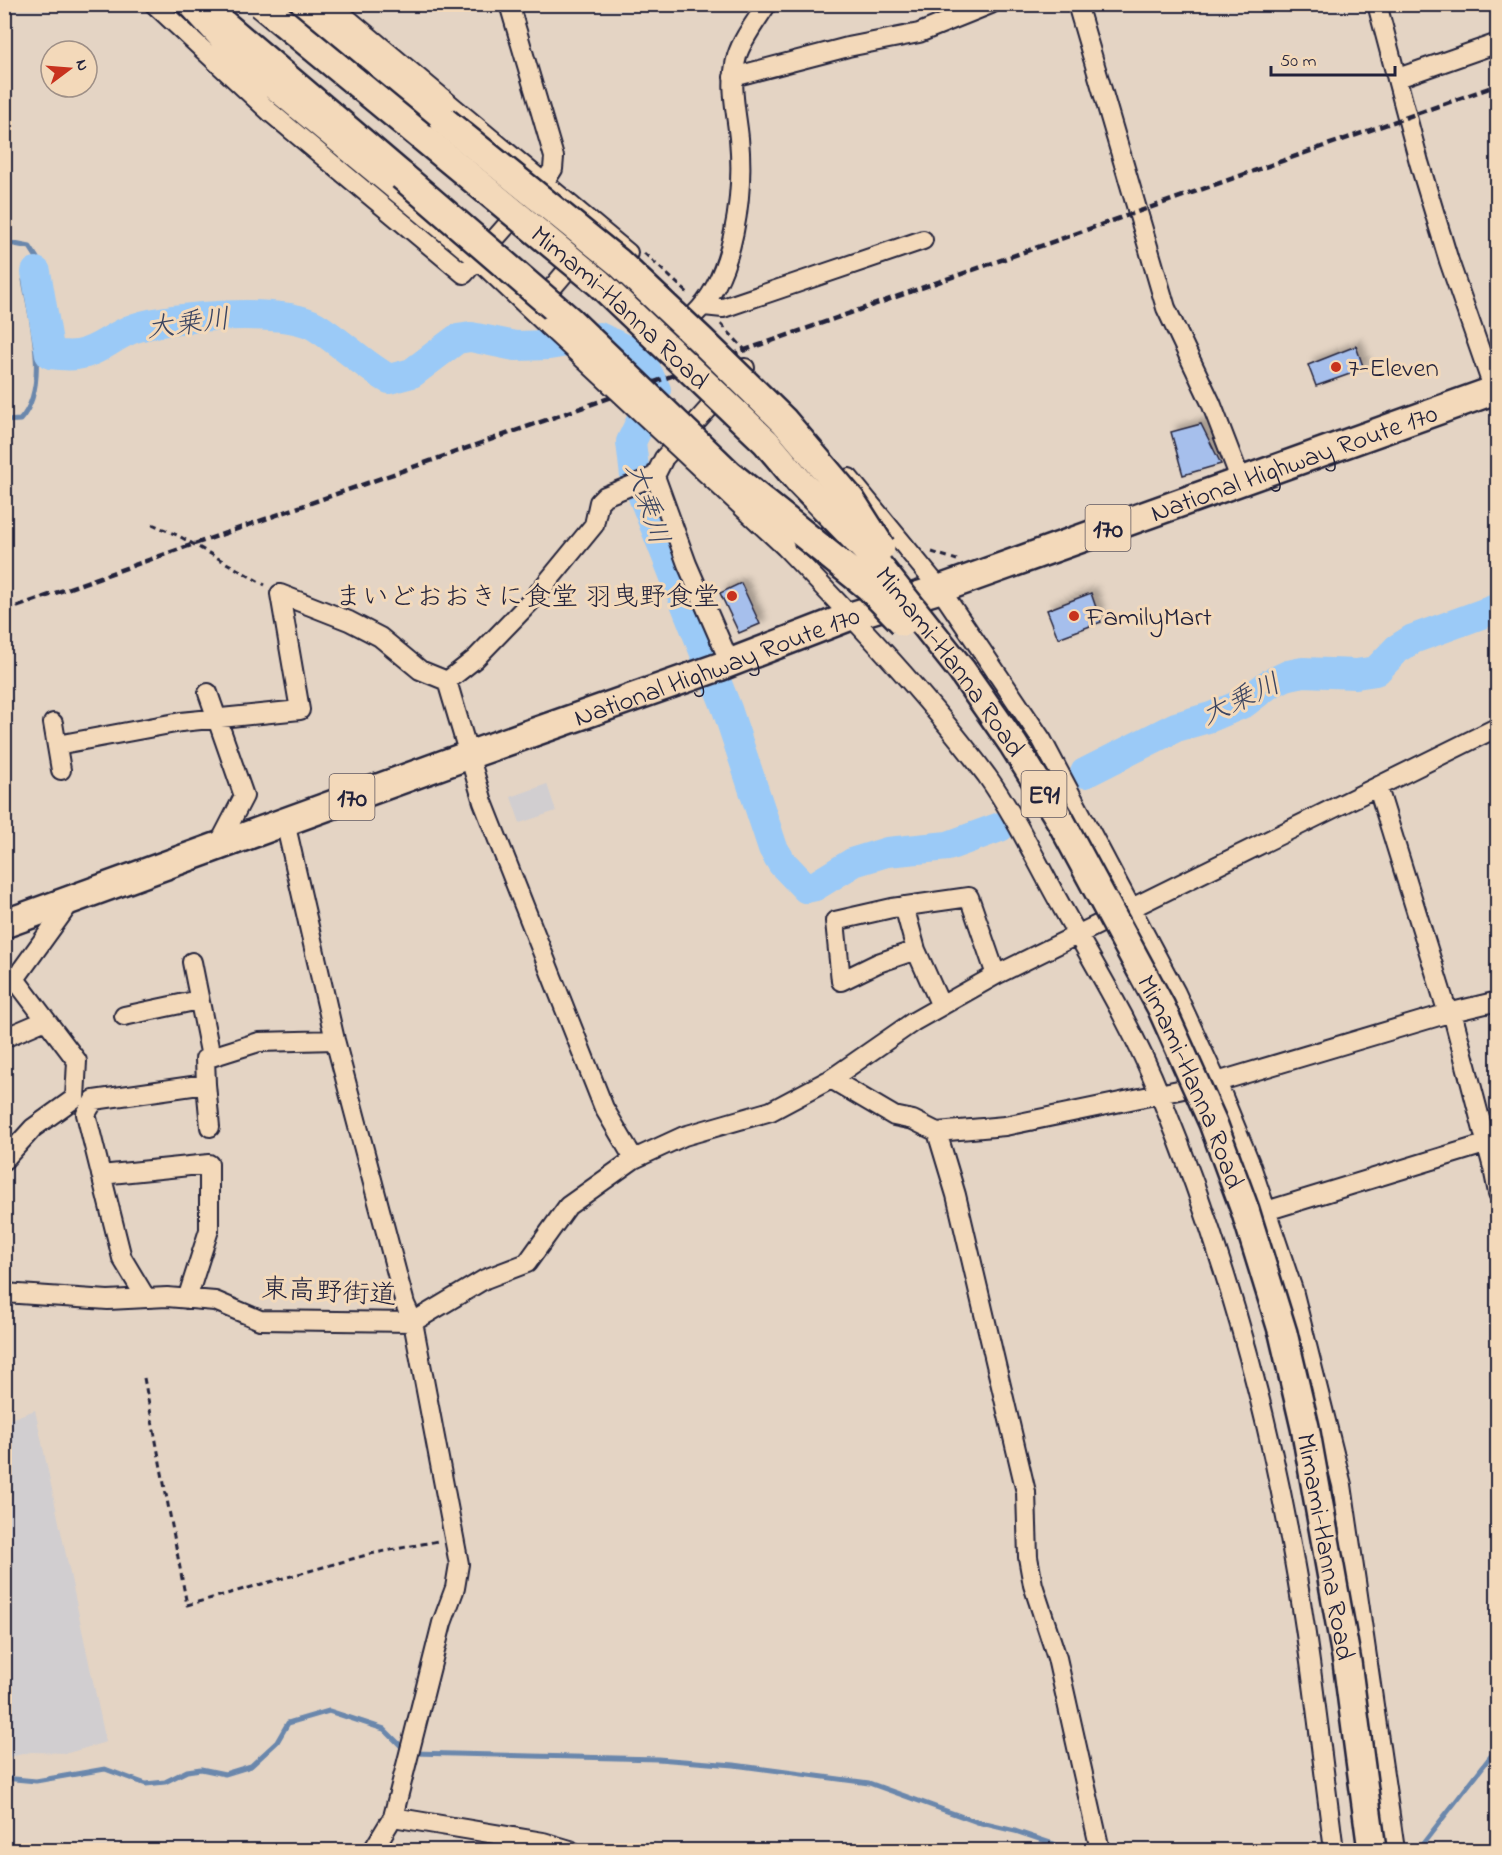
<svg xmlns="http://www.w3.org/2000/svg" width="1502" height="1855" viewBox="0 0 1502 1855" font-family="'Indie Flower','Klee One',sans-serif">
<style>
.built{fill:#d1ced0}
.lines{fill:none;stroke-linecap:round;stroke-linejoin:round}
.stream{stroke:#6b87ac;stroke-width:5}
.river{stroke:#9bcaf7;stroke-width:30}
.building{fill:#a6bfec;stroke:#22223b;stroke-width:1.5;filter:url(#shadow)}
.minor-casing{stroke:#22223b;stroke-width:22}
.highway-casing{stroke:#22223b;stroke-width:32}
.path{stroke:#22223b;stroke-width:3;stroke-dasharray:6 4.5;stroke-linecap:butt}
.minor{stroke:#f3d9ba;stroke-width:18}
.highway{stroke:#f3d9ba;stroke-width:27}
.rail{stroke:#22223b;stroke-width:4.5;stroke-dasharray:9 4.5;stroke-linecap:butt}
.minor-bridge-casing{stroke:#22223b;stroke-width:22;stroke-linecap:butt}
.highway-bridge-casing{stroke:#22223b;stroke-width:32;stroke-linecap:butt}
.minor-bridge{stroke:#f3d9ba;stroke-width:18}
.highway-bridge{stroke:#f3d9ba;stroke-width:27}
.poi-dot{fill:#c8321e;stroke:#f3d9ba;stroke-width:2}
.labels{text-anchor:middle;stroke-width:6;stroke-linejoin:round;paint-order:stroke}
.shield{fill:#f3d9ba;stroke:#615961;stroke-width:1.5}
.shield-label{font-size:26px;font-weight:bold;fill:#22223b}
.street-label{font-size:27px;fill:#22223b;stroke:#f3d9ba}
.poi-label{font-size:27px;fill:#22223b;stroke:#f3d9ba;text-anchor:start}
.water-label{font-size:28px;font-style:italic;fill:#3a4461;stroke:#f3d9ba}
</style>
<defs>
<filter id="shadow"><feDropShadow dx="5.5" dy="-5.5" stdDeviation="3" flood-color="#0004"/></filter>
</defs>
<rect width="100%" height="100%" fill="#e4d4c4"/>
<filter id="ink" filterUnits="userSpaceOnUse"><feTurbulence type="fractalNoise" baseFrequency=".0167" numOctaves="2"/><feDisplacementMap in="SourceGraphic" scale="12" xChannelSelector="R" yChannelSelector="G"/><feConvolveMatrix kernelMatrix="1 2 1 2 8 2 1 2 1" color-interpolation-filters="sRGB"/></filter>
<g filter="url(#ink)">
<path class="built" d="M547 784 556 811 520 823 511 797Z
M35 1410 106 1742 68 1753 31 1752 5 1758V1421Z"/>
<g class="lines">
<path class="stream" d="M4 242 30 247 37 258 36 272 24 280C31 320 50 387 20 420L4 421
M413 1753 658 1759 734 1765 869 1783 977 1822 1015 1831 1054 1844 1062 1850
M4 1778 36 1781 105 1769 146 1784 165 1782 187 1771 201 1769 225 1774 251 1766 277 1742 288 1723 329 1711 384 1729 405 1750
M1418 1850 1498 1747"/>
<path class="river" d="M36 272 50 354C58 355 68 356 77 355 99 352 115 334 135 328 171 316 282 307 315 326 341 342 362 364 389 379L412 373 457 339 471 337 515 346 549 345 599 337 639 356 656 390 631 442 635 476 727 709 773 848 782 863 806 888 815 886 854 862 887 852 948 846 1000 827
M1085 773 1176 727 1211 717 1244 703 1269 684 1288 675 1303 672 1356 674 1376 671 1397 649 1413 639 1498 608"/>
</g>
<path class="building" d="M1356 346 1364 369 1316 386 1308 365Z
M1201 424 1221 464 1183 475 1171 432Z
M741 583 760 624 739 633 720 593Z
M1091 593 1101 622 1058 638 1047 610Z"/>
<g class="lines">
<g class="minor-casing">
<path id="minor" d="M154 4 270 112 464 274 544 183 553 169 554 157 509 4
M186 4 239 62 477 259 548 326
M330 4 628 253
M1077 4 1166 308 1211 403 1241 481
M1377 4 1419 162 1449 261 1497 399
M733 77 848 47 919 33 991 4
M1398 78 1498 43
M704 306 723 308 923 240
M536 307 580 255
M694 315C735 277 744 192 739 138 736 109 729 85 737 56 742 39 757 20 767 4
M849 478 940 589 1042 740 1176 993 1217 1082 1250 1163 1293 1290 1342 1485 1395 1850
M785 547C855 620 926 694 987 776 1016 817 1038 865 1063 909 1097 969 1134 1030 1160 1095 1221 1243 1265 1398 1293 1555 1311 1653 1321 1752 1334 1850
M280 594 349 621 380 637 420 670 447 681 483 802 604 1108 634 1159
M730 663 687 564 655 476 664 458 745 368
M447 681 475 659 535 597 594 525 599 502 605 496 655 476
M208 693 244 796 218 846
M53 723 61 770
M57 745 181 722 300 710 280 594
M1378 788 1445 1004 1452 1012 1493 1168 1498 1193
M285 822 335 1040 405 1304 413 1322 459 1564 455 1588 442 1623 393 1817 373 1850
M904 906 916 950 941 1006
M916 950 878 963 841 981 835 921 892 908 969 897 996 975
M192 962 211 1057
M4 983 15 979 72 900
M124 1016 199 1000
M4 1038 46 1020
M831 1079 894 1116 913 1120 937 1132 1005 1126 1217 1082 1452 1012 1498 1001
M206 1084 210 1127
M937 1132 956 1195 1026 1492 1028 1557 1033 1585 1057 1658 1100 1850
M4 1160 33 1128 75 1098 77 1061 15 979
M101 1175 209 1164V1230L187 1299
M1266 1211 1498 1140
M4 1293 108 1300 167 1297 215 1301 260 1320 413 1322 485 1279 527 1263 568 1206 634 1159 684 1136 771 1111 831 1079 913 1022 996 975 1498 727
M146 1298 122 1258 86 1114 94 1100 206 1084 205 1059 259 1042 335 1040
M393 1817 543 1842 570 1850"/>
</g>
<g class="highway-casing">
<g id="highway">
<path d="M200 4 402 176"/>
<path d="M305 4 444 121"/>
<path id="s1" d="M4 924 469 755 719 667 851 616 940 589 1498 389"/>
</g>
</g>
<path class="path" d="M644 253 690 295
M721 324 747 352
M152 524 179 536 265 585
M932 552 957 560
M144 1378 187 1605 370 1554 438 1541"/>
<use href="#minor" class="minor"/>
<use href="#highway" class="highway"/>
<path class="rail" d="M4 611 1498 85"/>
<g class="minor-bridge-casing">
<path id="minor-bridge" d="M548 326 785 547"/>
</g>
<g class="highway-bridge-casing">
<g id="highway-bridge">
<path id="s2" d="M261 4 599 283 766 442 799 481 864 548 962 671 1013 744 1059 818 1161 1007 1213 1123 1245 1210 1283 1333 1305 1427 1347 1662 1372 1850"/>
<path d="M444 121 618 262 701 340 784 421 851 500 881 547"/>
<path d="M402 176 569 320 729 474 869 587 903 622"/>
</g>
</g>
<use href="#minor-bridge" class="minor-bridge"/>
<use href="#highway-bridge" class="highway-bridge"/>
</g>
</g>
<g class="poi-dot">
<circle cx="1336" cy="367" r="6"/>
<circle cx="732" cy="596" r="6"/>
<circle cx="1074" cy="616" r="6"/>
</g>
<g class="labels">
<g class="shield">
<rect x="1085.5" y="505" width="45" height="46" rx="4.5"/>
<rect x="1021.5" y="771" width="45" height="46" rx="4.5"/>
<rect x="329.5" y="774" width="45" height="46" rx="4.5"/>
</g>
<g class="shield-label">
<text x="1108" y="537">170</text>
<text x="1044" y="803">E91</text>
<text x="352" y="806">170</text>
</g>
<g class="street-label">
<text dy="9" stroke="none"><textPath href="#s2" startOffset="470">Mimami-Hanna Road</textPath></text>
<text dy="9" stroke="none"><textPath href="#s1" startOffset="1370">National Highway Route 170</textPath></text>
<text dy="9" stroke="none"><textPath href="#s2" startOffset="956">Mimami-Hanna Road</textPath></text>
<text dy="9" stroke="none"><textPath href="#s1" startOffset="758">National Highway Route 170</textPath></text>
<text dy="9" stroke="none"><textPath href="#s2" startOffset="1442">Mimami-Hanna Road</textPath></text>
<text transform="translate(329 1291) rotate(3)" y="9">東高野街道</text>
<text dy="9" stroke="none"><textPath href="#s2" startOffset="1928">Mimami-Hanna Road</textPath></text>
</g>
<g class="poi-label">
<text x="1348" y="376">7-Eleven</text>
<text x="720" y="605" text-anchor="end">まいどおおきに食堂 羽曳野食堂</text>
<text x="1086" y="625">FamilyMart</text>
</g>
<g class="water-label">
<text transform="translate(188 322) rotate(-7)" y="10">大乗川</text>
<text transform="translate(649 503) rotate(72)" y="10">大乗川</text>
<text transform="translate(1240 698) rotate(-25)" y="10">大乗川</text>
</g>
</g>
<rect width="1502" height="1855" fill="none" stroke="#f3d9ba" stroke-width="24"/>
<rect x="12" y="12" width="1478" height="1831" fill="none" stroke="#22223b" stroke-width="2" filter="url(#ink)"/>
<g transform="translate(69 69) rotate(74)"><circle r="28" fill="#f3d9ba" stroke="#9f9087" stroke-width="1.5"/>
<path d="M0-4.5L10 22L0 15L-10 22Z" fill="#c8321e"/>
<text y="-9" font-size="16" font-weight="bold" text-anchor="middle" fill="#22223b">N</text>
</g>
<path d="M1271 66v9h124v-9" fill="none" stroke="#22223b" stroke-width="3"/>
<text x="1280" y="66" font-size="18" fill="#22223b" stroke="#f3d9ba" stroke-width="4.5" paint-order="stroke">50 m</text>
</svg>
